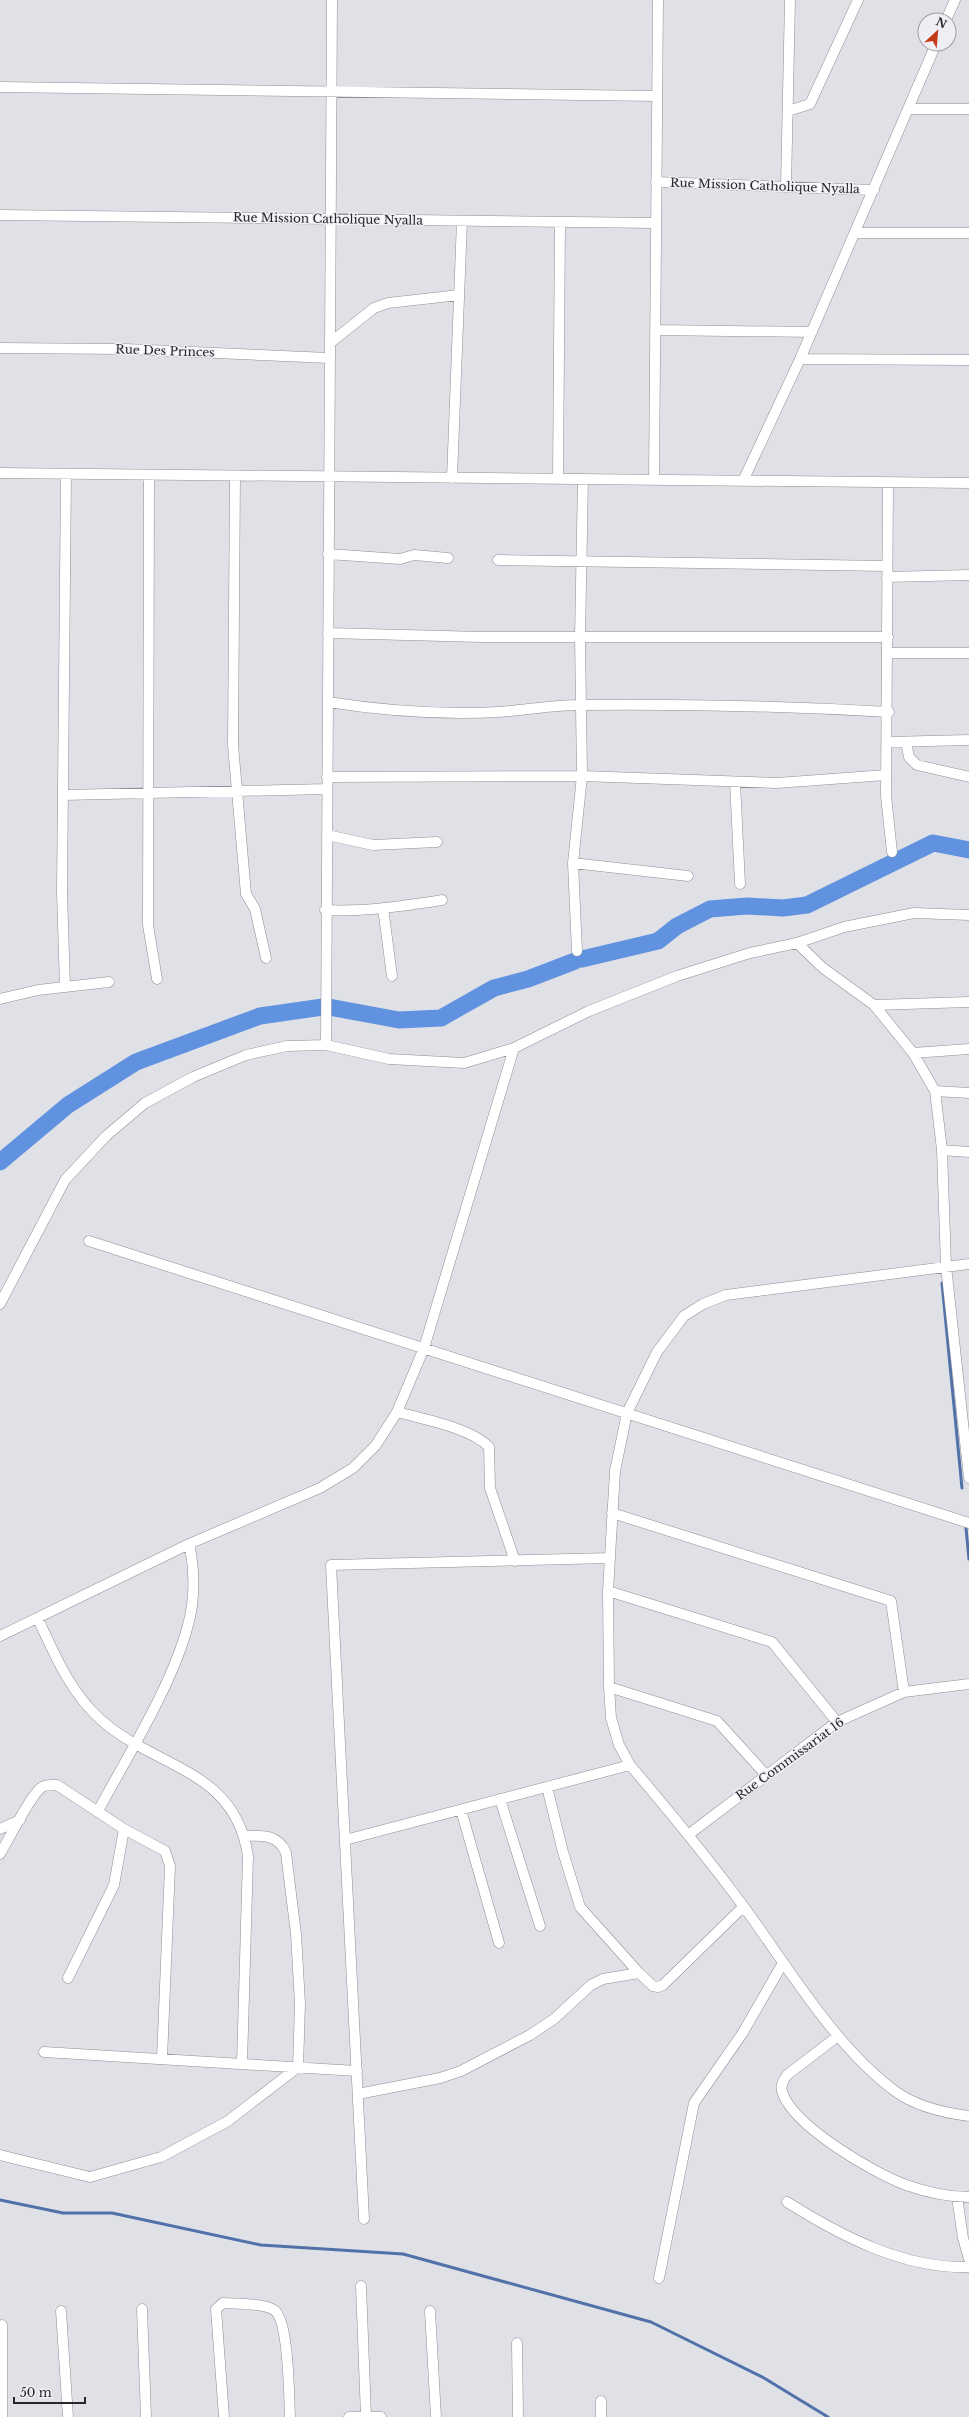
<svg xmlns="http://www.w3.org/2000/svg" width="969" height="2417" viewBox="0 0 969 2417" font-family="'Libre Baskerville',serif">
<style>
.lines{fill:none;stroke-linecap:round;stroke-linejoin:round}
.stream{stroke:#5072a9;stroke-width:3}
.river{stroke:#6192e0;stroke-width:17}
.street-casing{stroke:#8e8e94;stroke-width:11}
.street{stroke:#fff;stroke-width:10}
.labels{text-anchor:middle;stroke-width:3;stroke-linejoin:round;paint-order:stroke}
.street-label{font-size:12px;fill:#272729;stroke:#eeeef4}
</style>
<rect width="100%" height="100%" fill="#e0e1e7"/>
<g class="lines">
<path class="stream" d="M942 1283 962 1488
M966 1528 969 1559
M0 2200 63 2213H112L261 2245 403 2254 651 2322 764 2378 828 2417"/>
<path class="river" d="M582 959 658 941 677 926 710 909 747 906 783 908 807 905 933 843 969 850
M329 1007 399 1020 441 1018 494 988 528 979 575 961
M0 1162 68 1105 136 1062 260 1016 323 1007"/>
<g class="street-casing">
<path id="street" d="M946 20 955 0
M0 87 657 96
M908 109H969
M788 111 810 104 858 0
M656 182 874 190
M786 186 790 0
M0 215 656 223
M855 233H969
M655 330 812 332
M330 343 374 308 388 303 459 295
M0 348 125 349 329 358
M800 359 969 360
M0 473 969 483
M149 475 148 925 157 979
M235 476 233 745 246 894 255 909 266 958
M452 478 462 221
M558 479 560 222
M654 480 658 0
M743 481 800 359 936 44
M888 483 886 796 892 852
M328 554 400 559 414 555 448 558
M498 560 887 566
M887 577 969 575
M328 633 482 637H888
M889 653H969
M328 702C385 711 441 715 499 712 527 710 552 705 580 705 683 704 786 706 889 712
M887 742 969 740
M906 742 909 757 917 765 969 777
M327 777 582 776 777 783 886 775
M735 782 740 884
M64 795 327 789
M327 835 373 845 437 842
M573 863 688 876
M383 908 392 976
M325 910C365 912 403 906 442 900
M797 943 823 968 874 1005 913 1053 935 1091 942 1150 946 1266 969 1478
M577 951 573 863 582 776 580 637 583 479
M65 987 62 892 66 474
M0 999 38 990 109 982
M874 1005 969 1002
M326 1045 332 0
M913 1053 969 1049
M935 1091 969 1093
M942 1150 969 1152
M89 1241 969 1523
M969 1264 726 1295 703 1304 684 1316 657 1352 627 1413 615 1471 608 1591 609 1687 611 1718 619 1745 630 1765C669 1811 708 1858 744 1907 788 1967 835 2047 895 2091 915 2106 945 2113 969 2116
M0 1304 65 1180 106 1136 145 1103 193 1077 246 1055 287 1046 326 1045 389 1059 464 1063 514 1048 589 1011 677 976 750 953 797 943 844 927 914 913 969 915
M397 1412C423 1419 471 1428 489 1447L490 1488 515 1561
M612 1513 891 1601 904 1692
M608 1591 772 1642 837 1722
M38 1619C55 1655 70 1692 100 1719 155 1769 235 1768 248 1856L242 2064
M0 1636 189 1544 320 1488 353 1468 376 1445 397 1412 424 1348 514 1048
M609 1687 717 1721 766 1775
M547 1787 563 1852 580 1907 639 1973 653 1986 658 1987 663 1985 743 1907
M500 1799 540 1926
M461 1810 499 1943
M98 1811C128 1755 172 1686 188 1625 195 1601 195 1569 189 1544
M0 1829 20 1820
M688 1835 837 1722 904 1692 969 1684
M345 1840 630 1765
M0 1854C8 1841 31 1794 42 1787 46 1784 52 1785 57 1785L124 1829 165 1851 170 1866 162 2059
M68 1978 114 1885 124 1829
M838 2036 787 2075C784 2080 780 2085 782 2091 791 2125 875 2174 906 2185 926 2192 948 2197 969 2197
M44 2052 357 2071
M358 2094 440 2078 461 2071 530 2035 554 2019 591 1985 603 1979 639 1973
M0 2155 90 2177 161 2157 228 2121 298 2067 300 2004 296 1934 286 1853C279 1835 263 1835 245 1836
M957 2197 963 2238 969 2259
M787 2202C841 2236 904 2269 969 2267
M364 2219 331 1565 610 1558
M659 2278 694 2103 742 2034 783 1963
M361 2286 366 2416
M142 2309 146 2417
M61 2311 68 2417
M430 2311 436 2417
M2 2325V2417
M517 2343 518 2417
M601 2401V2417
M224 2417 216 2309 223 2303C236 2304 264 2303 274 2310 289 2319 289 2398 290 2417
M349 2417H381"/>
</g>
<use href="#street" class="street"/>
</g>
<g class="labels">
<g class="street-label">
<text transform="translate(765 186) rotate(2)" y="4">Rue Mission Catholique Nyalla</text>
<text transform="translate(328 219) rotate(1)" y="4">Rue Mission Catholique Nyalla</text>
<text transform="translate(165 351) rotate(2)" y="4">Rue Des Princes</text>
<text transform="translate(790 1759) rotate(-36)" y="4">Rue Commissariat 16</text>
</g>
</g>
<g transform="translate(937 32) rotate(26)"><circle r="19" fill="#eeeef4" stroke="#9e9ea3"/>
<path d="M0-3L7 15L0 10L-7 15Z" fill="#c53b1a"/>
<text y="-6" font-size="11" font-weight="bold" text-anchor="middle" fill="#272729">N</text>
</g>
<path d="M14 2397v6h71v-6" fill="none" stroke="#272729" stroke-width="2"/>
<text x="20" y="2397" font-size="12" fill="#272729" stroke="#eeeef4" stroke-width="3" paint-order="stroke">50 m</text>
</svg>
